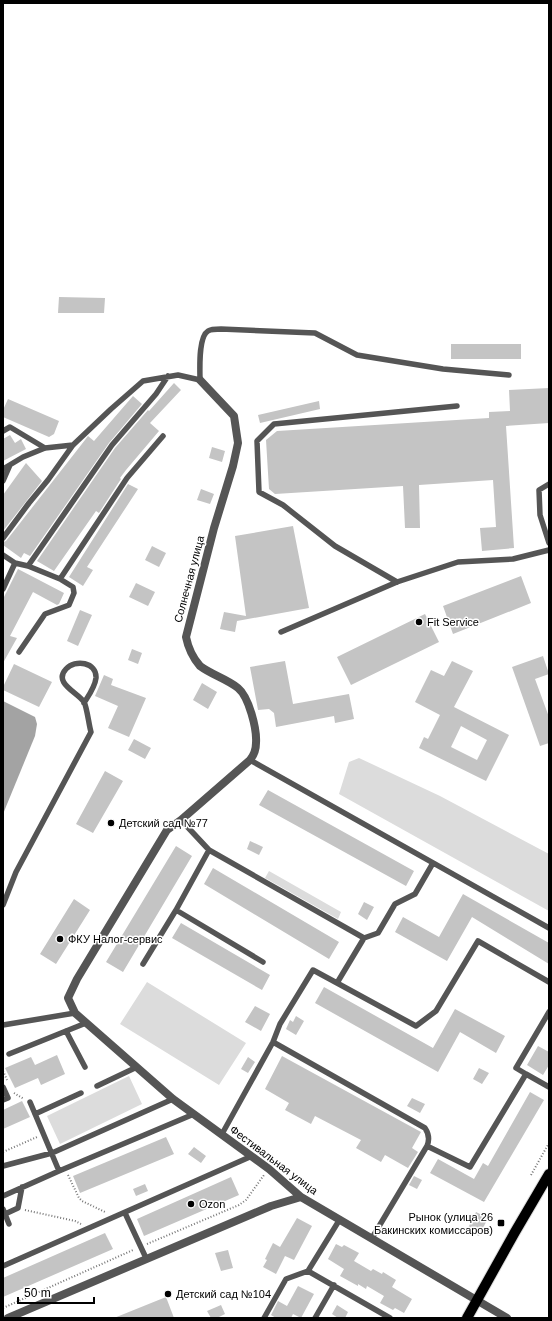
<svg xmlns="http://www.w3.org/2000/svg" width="552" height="1321" viewBox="0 0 552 1321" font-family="Arial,sans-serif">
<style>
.green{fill:#dcdcdc}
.water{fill:#a3a3a3}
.building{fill:#c4c4c4;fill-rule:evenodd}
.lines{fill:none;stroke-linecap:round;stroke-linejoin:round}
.primary-casing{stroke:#dbdbdb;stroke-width:12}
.path{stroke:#777;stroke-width:2;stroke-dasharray:1 2;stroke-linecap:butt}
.service{stroke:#555;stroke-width:5.5}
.minor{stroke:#555;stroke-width:8}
.primary{stroke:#000;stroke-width:10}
.poi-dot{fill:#000;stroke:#fff;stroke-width:1.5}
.labels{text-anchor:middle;stroke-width:3;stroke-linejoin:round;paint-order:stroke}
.street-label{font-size:11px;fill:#000;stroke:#fff}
.poi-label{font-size:11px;fill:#000;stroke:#fff;text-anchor:start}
</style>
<rect width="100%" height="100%" fill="#fff"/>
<path class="green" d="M359 758 440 796 549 854V911L339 794 349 762Z
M269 871 341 912 338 919 265 878Z
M147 982 246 1043 219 1085 120 1024Z
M129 1076 142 1104 60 1144 47 1116Z"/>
<path class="water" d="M3 701 35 717 37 724 35 736 3 814Z"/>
<path class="building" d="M59 297 105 298 104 313H58Z
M451 344H521V359H451Z
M174 383 181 390 150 423 159 431 126 470 120 478 121 479 99 513 96 511 54 571 37 561 115 448 148 410 149 411Z
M549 388V423L506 426 514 548 482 551 480 528 496 527 493 480 419 485 420 528H405L403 486 275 494 269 489 266 440 277 431 489 418V412L510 411 509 390Z
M133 396 142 404 109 443 30 556 24 553 21 558 3 545V542L6 541 85 440 88 436 94 441Z
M8 399 59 421 54 434 49 437 3 417V410Z
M319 401 320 409 260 423 258 415Z
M10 435 15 443 21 439 26 449 3 461V439Z
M212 447 225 451 222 462 209 458Z
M26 463 42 481 3 531V495Z
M128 484 138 489 87 567 93 570 83 586 69 577Z
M201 489 214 494 210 504 197 500Z
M293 526 309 608 237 621 235 632 220 629 224 612 246 616 235 536Z
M152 546 166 553 159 567 145 560Z
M18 569 64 593 59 604 57 605 33 592 10 636 17 638 3 663V599Z
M521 576 531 603 453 634 443 606Z
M136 583 155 592 148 606 129 597Z
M80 610 92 615 78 646 67 641Z
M425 614 439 642 351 685 337 657Z
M132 649 142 653 138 664 128 660Z
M543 656 549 674 535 679 549 717V743L540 746 512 667Z
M285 661 293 704 349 694 354 719 335 723 334 716 276 727 274 713 269 709 258 710 250 667Z
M452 661 473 671 454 707 509 735 486 781 419 748 424 737 428 739 440 715 415 702 431 670 444 676ZM461 726 487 740 477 760 451 747Z
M14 664 52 682 39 707 3 690V687Z
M104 675 113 679 111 685 146 698 129 737 108 728 118 706 95 696Z
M202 683 217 692 208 709 193 700Z
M134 739 151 748 145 759 128 750Z
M105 771 123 781 93 833 76 824Z
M268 790 414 871 406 886 259 805Z
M250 841 263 847 259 855 247 849Z
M176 846 192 856 123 972 106 962Z
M213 868 339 942 329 959 204 884Z
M463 894 549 943V964L472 917 447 961 395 932 403 917 439 937Z
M74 899 90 910 56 964 40 954Z
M364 902 374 907 367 920 358 914Z
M181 923 270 975 262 990 172 938Z
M324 987 433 1048 455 1009 505 1036 496 1053 460 1032 438 1072 315 1003Z
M255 1006 270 1014 261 1031 245 1022Z
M296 1016 304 1021 296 1035 286 1029 290 1020 293 1022Z
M538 1046 549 1052V1065L543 1075 527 1065Z
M57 1055 65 1074 41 1085 38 1078 15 1088 5 1068 31 1057 35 1065Z
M282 1056 421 1132 412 1148 418 1152 408 1168 385 1155 381 1162 356 1148 361 1140 315 1116 311 1124 285 1110 289 1103 265 1089Z
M248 1057 255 1062 248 1073 241 1069Z
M479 1068 489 1073 482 1084 473 1079Z
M530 1092 544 1100 484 1202 430 1173 438 1159 474 1179 483 1163 488 1166Z
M412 1098 425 1104 420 1113 407 1106Z
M22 1101 30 1117 3 1129V1110Z
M166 1137 174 1154 80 1193 73 1176Z
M194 1147 206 1156 201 1163 188 1154Z
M414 1176 422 1180 417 1189 409 1185Z
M231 1177 239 1195 144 1236 137 1219Z
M145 1184 148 1191 136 1196 133 1189Z
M476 1212 488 1218 479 1236 467 1230Z
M297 1218 312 1226 294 1260 285 1256 276 1274 263 1267 267 1260 265 1259 273 1243 280 1247Z
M105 1233 113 1249 3 1297V1278Z
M336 1244 342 1247 344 1245 359 1253 354 1261 371 1271 373 1269 382 1274 383 1272 396 1280 392 1287 412 1299 404 1313 395 1308 393 1310 380 1303 384 1296 367 1286 366 1289 358 1284V1286L340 1276 344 1269 328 1259Z
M228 1250 233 1268 221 1271 215 1253Z
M298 1286 314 1294 301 1318 293 1314 291 1318H276L271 1315 278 1301 287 1306Z
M166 1297 174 1318H114Z
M221 1305 225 1314 217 1318H211L207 1311Z
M337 1305 348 1312 345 1318H338L332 1314Z"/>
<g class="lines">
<g class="primary-casing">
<path id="primary" d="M467 1318 515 1232 549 1174"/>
</g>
<path class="path" d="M3 1071 7 1080
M14 1093 24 1099
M3 1152 37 1137
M68 1175 79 1198 82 1201 105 1212
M531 1175 549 1143
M25 1210 75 1221 81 1224
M147 1244 239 1205 246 1200 264 1175
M3 1308 133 1250"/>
<path class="service" d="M3 431 10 427 45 448
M3 469 23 457 45 448 73 445
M3 481 10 465
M549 484 539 490 540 515 549 543
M3 538 29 503 48 480 73 445 111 409 143 381 178 375 200 380C200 370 198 337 208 331 211 329 217 329 221 329L315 333 357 355 443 369 509 375
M3 555 15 563 28 566 60 579 73 587 74 593 69 605 45 614 19 652
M28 566 112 445 156 394 168 376
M60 579 127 478 163 436
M397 582 335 546 283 505 259 492 257 441 274 424 457 406
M3 589 15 563
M281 632 397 582 458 562 513 559 549 550
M250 760 549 928
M181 820 209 850 364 938
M209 850 176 910 263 962
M3 905 16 872 91 732C89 726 87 707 84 702 77 692 53 683 66 669 75 659 97 662 96 678 95 687 89 695 84 703
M143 964 176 910
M337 983 416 1026 436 1011 478 941 549 982
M3 1025 75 1013
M66 1031 85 1067
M273 1042 425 1128C429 1134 430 1139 427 1146L372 1238
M9 1054 86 1023
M526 1074 549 1087
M97 1086 137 1067
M3 1087 8 1098 3 1100
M35 1114 81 1093
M222 1134 273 1042 280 1024 313 970 337 983 364 938 378 933 395 904 415 894 433 863
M427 1146 470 1167 526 1074 516 1068 549 1012
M3 1166 52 1153 173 1099
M59 1171 194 1114
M3 1196 59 1171 30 1102
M3 1209 9 1224
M125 1213 146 1258
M5 1214 18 1208 22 1187
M3 1266 252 1156
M308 1271 390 1318
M264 1318 286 1279 308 1271 340 1219
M315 1318 334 1285"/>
<path class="minor" d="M200 380 234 416 238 443 233 466 214 528 186 637C188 647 193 658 200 666 212 675 227 679 238 688 249 697 257 729 256 743 256 750 254 755 250 760L181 820 167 830 77 979 68 998 75 1013 173 1099 269 1169 301 1197 507 1318
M8 1318 271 1206 301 1197"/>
<use href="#primary" class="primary"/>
</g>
<g class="poi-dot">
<circle cx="419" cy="622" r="4"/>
<circle cx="111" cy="823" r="4"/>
<circle cx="60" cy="939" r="4"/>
<circle cx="191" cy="1204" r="4"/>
<rect x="497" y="1219" width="8" height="8" rx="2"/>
<circle cx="168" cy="1294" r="4"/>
</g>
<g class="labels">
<g class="street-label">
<text transform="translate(189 579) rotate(-75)" y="4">Солнечная улица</text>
<text transform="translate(274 1160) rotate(37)" y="4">Фестивальная улица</text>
</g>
<g class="poi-label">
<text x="427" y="626">Fit Service</text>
<text x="119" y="827">Детский сад №77</text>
<text x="68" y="943">ФКУ Налог-сервис</text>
<text x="199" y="1208">Ozon</text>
<text x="493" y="1221" text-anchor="end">Рынок (улица 26<tspan x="493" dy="13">Бакинских комиссаров)</tspan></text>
<text x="176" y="1298">Детский сад №104</text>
</g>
</g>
<rect width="552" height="1321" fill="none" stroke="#000000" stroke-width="8"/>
<path d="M18 1297v6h76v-6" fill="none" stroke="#000000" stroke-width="2"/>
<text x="24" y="1297" font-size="12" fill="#000000" stroke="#ffffff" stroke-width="3" paint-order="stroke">50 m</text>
</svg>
